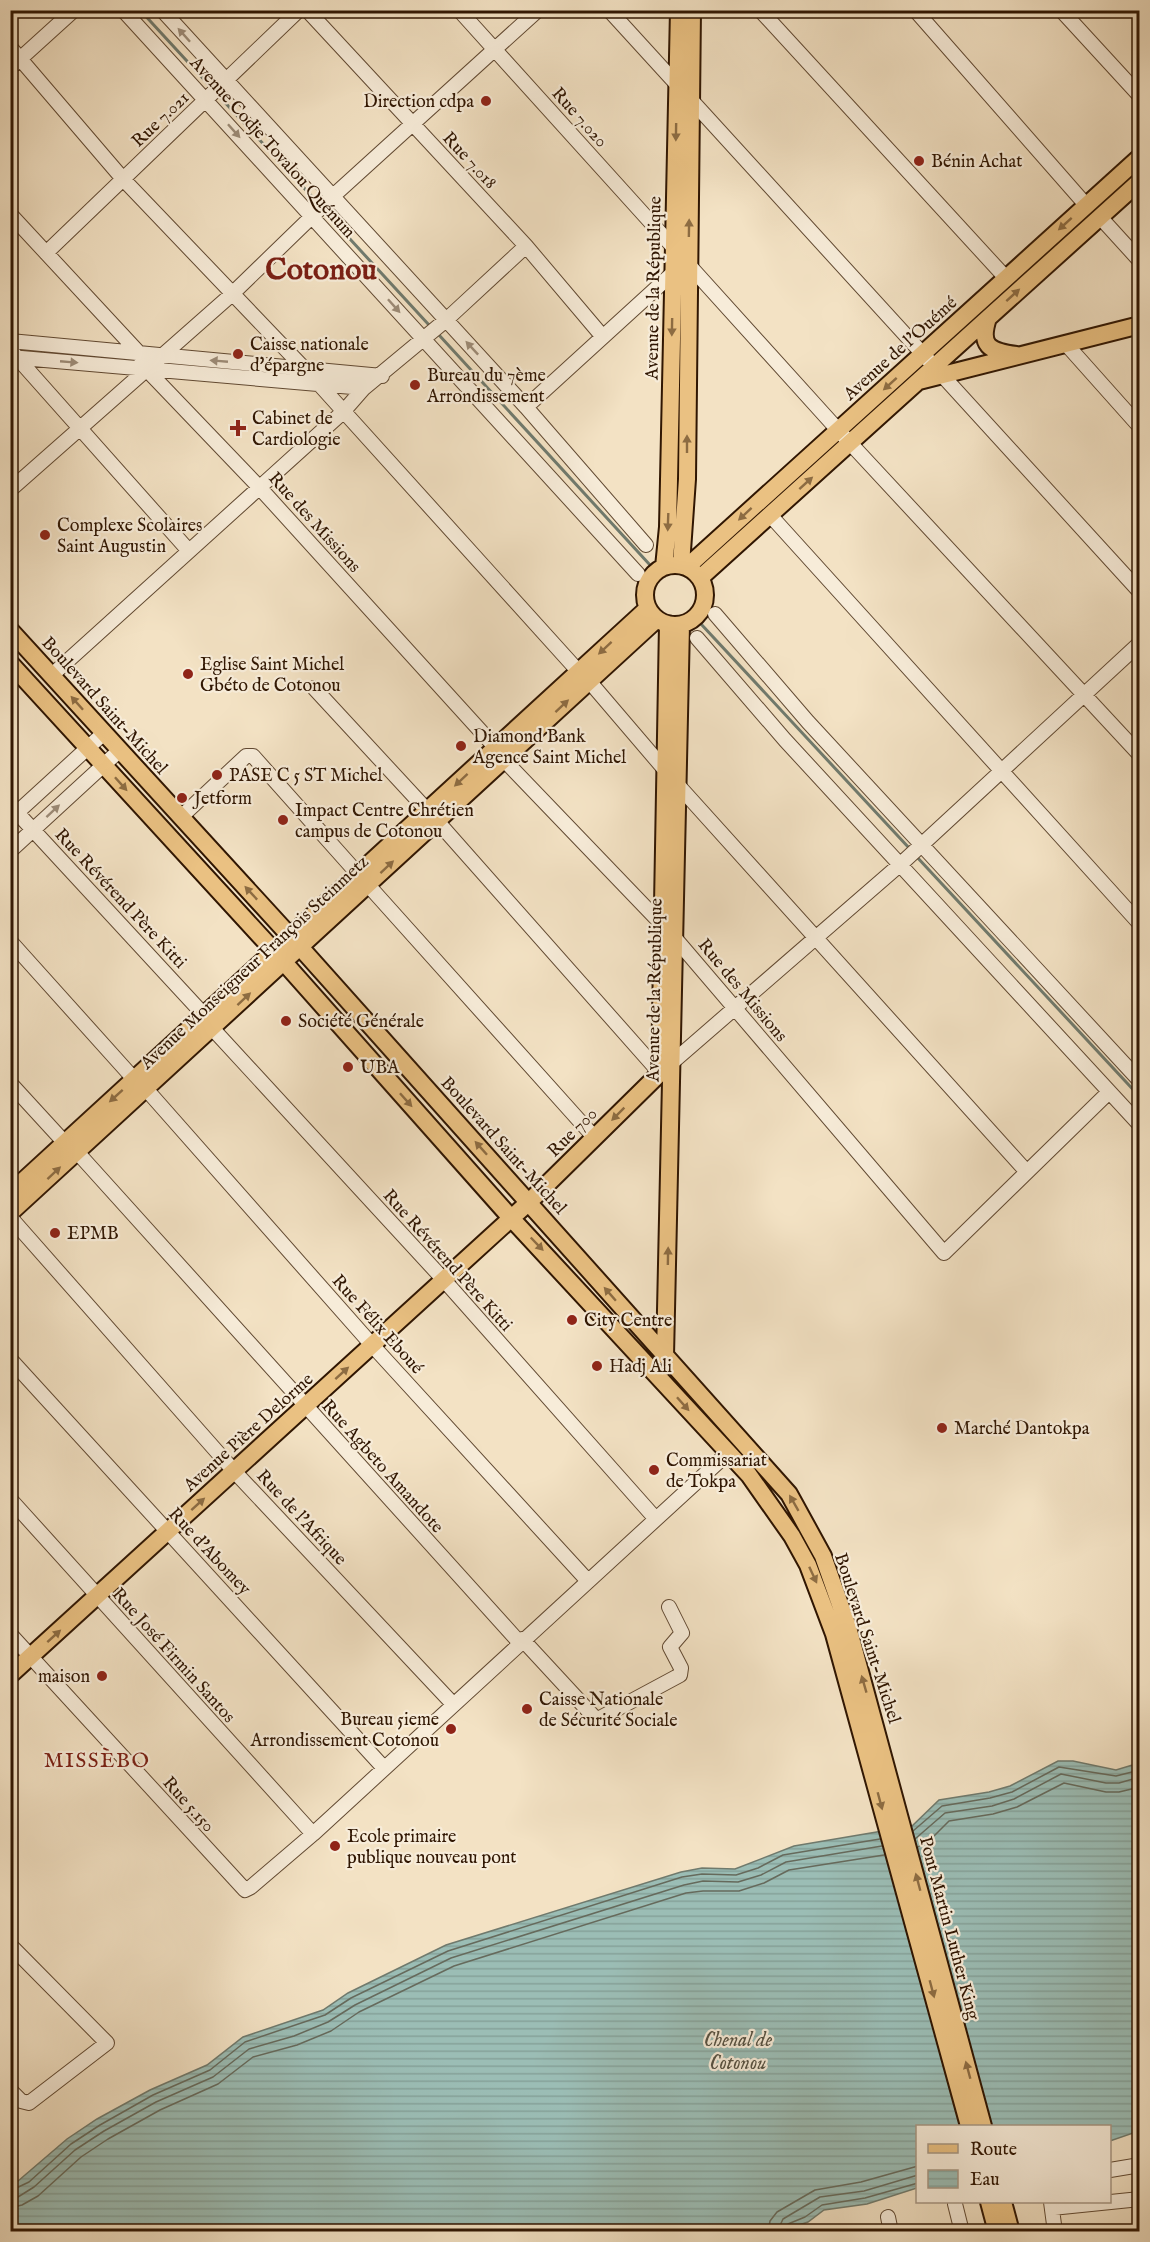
<svg xmlns="http://www.w3.org/2000/svg" width="1150" height="2242" viewBox="0 0 1150 2242" font-family="'IM FELL English',serif">
<style>
.water{fill:url(#water-rules);stroke:#707a6d;stroke-width:1.5}
.lines{fill:none;stroke-linecap:round;stroke-linejoin:round}
.shore{stroke:#666a5c;stroke-width:1.5}
.stream{stroke:#707a6d;stroke-width:3}
.minor-casing{stroke:#614932;stroke-width:16}
.major-casing{stroke:#301602;stroke-width:20}
.minor{stroke:#f7ecd9;stroke-width:14}
.major{stroke:#eac182;stroke-width:16}
.oneway{fill:#9d8c78}
.oneway2{fill:#8d6c42}
.poi-dot{fill:#8f2418;stroke:#f7ecd9;stroke-width:2}
.labels{text-anchor:middle;stroke-width:4.5;stroke-linejoin:round;paint-order:stroke}
.poi-label{font-size:18px;fill:#301602;stroke:#f7ecd9;text-anchor:start}
.street-label{font-size:18px;fill:#301602;stroke:#f7ecd9}
.water-label{font-size:20px;font-style:italic;fill:#555041;stroke:#f7ecd9}
.quarter-label{font-size:21px;letter-spacing:1.5px;fill:#7a1f14;stroke:#f7ecd9}
.town-label{font-size:30px;font-weight:bold;fill:#7a1f14;stroke:#f7ecd9}
</style>
<defs>
<pattern id="water-rules" width="6" height="5" patternUnits="userSpaceOnUse" patternTransform="scale(1.5)"><rect width="6" height="5" fill="#9bbdb5"/><path d="M0 2.5h6" fill="none" stroke="#86a29a"/></pattern>
</defs>
<rect width="100%" height="100%" fill="#f3e2c4"/>
<filter id="stains"><feTurbulence type="fractalNoise" baseFrequency=".00333" numOctaves="4"/><feColorMatrix values="0 0 0 0 .2 0 0 0 0 .09 0 0 0 0 .02 0 0 0 .5 -.17"/></filter>
<radialGradient id="worn" r=".72"><stop offset=".6" stop-color="#630" stop-opacity="0"/><stop offset="1" stop-color="#630" stop-opacity=".3"/></radialGradient>
<path class="water" d="M1058 1761H1073L1116 1770 1139 1763V2131L1110 2141V2126H918L917 2188 867 2204 824 2210 808 2222 781 2231 11 2232V2187L67 2139 97 2119 150 2090 207 2065 243 2037 323 2010 348 1993 446 1945 681 1872 702 1868 735 1869 794 1846 912 1826 939 1800 989 1792 1010 1786Z"/>
<g class="lines">
<path class="shore" d="M913 1831 942 1806 990 1798 1012 1792 1059 1767 1116 1776 1140 1770
M915 1839 945 1813 992 1806 1014 1799 1061 1774 1106 1783H1119L1140 1777
M918 1847 934 1836 949 1821 993 1814 1017 1807 1064 1783 1106 1792H1119L1140 1787
M10 2191 29 2182 71 2144 100 2125 153 2095 210 2070 245 2042 325 2015 351 1998 448 1951 682 1877 702 1874 736 1875 758 1868 783 1855 880 1839
M10 2199 18 2197 34 2187 75 2150 104 2131 156 2102 213 2077 249 2049 294 2036 328 2022 355 2005 451 1958 684 1885 703 1881 738 1882 761 1875 786 1862 882 1846
M10 2208 22 2205 38 2196 81 2157 108 2139 160 2110 218 2084 253 2057 297 2045 331 2031 359 2012 454 1966 686 1893 703 1891H739L764 1883 789 1870 884 1855
M768 2232 770 2221 777 2212 815 2190 861 2182 918 2166
M777 2232 783 2219 820 2197 864 2191 918 2175
M785 2232 788 2224 805 2217 822 2205 865 2198 918 2183"/>
<path class="stream" d="M140 10 209 85
M219 96 317 202
M327 214 429 325
M439 335 650 565
M701 624 910 849
M916 856 1140 1097"/>
<g class="minor-casing">
<path id="minor" d="M123 10 638 574
M162 10 526 407 646 545
M307 10 526 246 603 337
M459 10 674 248
M609 10 1140 592
M760 10 1006 278
M915 10 1086 205
M1061 10 1140 96
M10 47 123 179 319 384 579 672
M10 68 74 10
M10 214 139 353 146 369 259 487 496 748
M1100 217 1140 261
M46 253 299 10
M688 264 838 430 1140 755
M10 341 382 376
M1066 344 1140 427
M13 353 189 551
M10 357 364 388
M526 407 673 273
M10 490 231 295 332 197 538 10
M770 515 1140 924
M715 614 808 722 1140 1081
M697 638 785 740 1140 1125
M52 675 343 412 364 388 446 320 526 246
M589 681 677 784 1026 1171
M314 688 437 821 660 1073 903 862 1140 643
M504 760 674 937 944 1253 1109 1092
M10 805 204 1015
M181 817 246 756H253L358 874
M10 819 104 733
M10 851 120 750
M368 885 594 1137
M10 941 134 1079
M212 1028 444 1280 655 1518
M10 1083 65 1143
M146 1089 372 1345 587 1580
M77 1152 519 1642
M10 1217 234 1471 452 1703
M10 1359 383 1767
M10 1499 313 1834
M10 1634 245 1890 251 1887 313 1834 728 1453
M522 1639 595 1718H600L680 1675 681 1668 670 1647 682 1633 669 1607
M10 1945 107 2043 29 2103 21 2101 10 2090
M1110 2170 1140 2165
M1051 2202 1055 2232
M955 2204 962 2232
M1052 2208 1140 2199
M888 2217 891 2232"/>
</g>
<g class="major-casing">
<path id="major" d="M988 318C979 346 989 351 1016 355
M919 381 1140 325
M645 595a30 30 0 1 1 60 0a30 30 0 1 1-60 0Z
M681 565 687 479 692 10
M664 567 668 527 679 10
M687 567 1140 157
M700 578 1140 181
M10 630 300 947 789 1494 823 1556 848 1627 983 2126
M10 663 274 951 511 1218 749 1475 792 1536 808 1565 834 1634 969 2126
M10 1193 648 608
M10 1213 657 619
M665 1356 681 625
M10 1675 529 1202 660 1073 668 624
M989 2202 997 2232
M1003 2202 1011 2232"/>
</g>
<use href="#minor" class="minor"/>
<use href="#major" class="major"/>
</g>
<defs><path id="oneway-solid" d="M-6-.8H1V-3.2L6.5 0L1 3.2V.8H-6Z" transform="scale(1.5)"/></defs>
<g class="oneway">
<use href="#oneway-solid" transform="translate(184 35) rotate(-132)"/>
<use href="#oneway-solid" transform="translate(234 131) rotate(48)"/>
<use href="#oneway-solid" transform="translate(394 306) rotate(48)"/>
<use href="#oneway-solid" transform="translate(472 348) rotate(-133)"/>
<use href="#oneway-solid" transform="translate(219 361) rotate(-175)"/>
<use href="#oneway-solid" transform="translate(69 362) rotate(5)"/>
<use href="#oneway-solid" transform="translate(53 811) rotate(-43)"/>
</g>
<g class="oneway2">
<use href="#oneway-solid" transform="translate(676 132) rotate(91)"/>
<use href="#oneway-solid" transform="translate(1065 224) rotate(138)"/>
<use href="#oneway-solid" transform="translate(689 228) rotate(-89)"/>
<use href="#oneway-solid" transform="translate(1013 295) rotate(-42)"/>
<use href="#oneway-solid" transform="translate(672 327) rotate(91)"/>
<use href="#oneway-solid" transform="translate(890 384) rotate(138)"/>
<use href="#oneway-solid" transform="translate(687 444) rotate(-90)"/>
<use href="#oneway-solid" transform="translate(806 483) rotate(-42)"/>
<use href="#oneway-solid" transform="translate(745 514) rotate(137)"/>
<use href="#oneway-solid" transform="translate(668 522) rotate(92)"/>
<use href="#oneway-solid" transform="translate(605 648) rotate(137)"/>
<use href="#oneway-solid" transform="translate(77 703) rotate(-132)"/>
<use href="#oneway-solid" transform="translate(562 706) rotate(-43)"/>
<use href="#oneway-solid" transform="translate(461 780) rotate(137)"/>
<use href="#oneway-solid" transform="translate(121 784) rotate(48)"/>
<use href="#oneway-solid" transform="translate(387 867) rotate(-43)"/>
<use href="#oneway-solid" transform="translate(251 893) rotate(-133)"/>
<use href="#oneway-solid" transform="translate(244 999) rotate(-43)"/>
<use href="#oneway-solid" transform="translate(116 1096) rotate(138)"/>
<use href="#oneway-solid" transform="translate(406 1100) rotate(48)"/>
<use href="#oneway-solid" transform="translate(618 1114) rotate(135)"/>
<use href="#oneway-solid" transform="translate(481 1148) rotate(-132)"/>
<use href="#oneway-solid" transform="translate(54 1173) rotate(-43)"/>
<use href="#oneway-solid" transform="translate(537 1244) rotate(46)"/>
<use href="#oneway-solid" transform="translate(668 1256) rotate(-89)"/>
<use href="#oneway-solid" transform="translate(610 1294) rotate(-131)"/>
<use href="#oneway-solid" transform="translate(342 1373) rotate(-42)"/>
<use href="#oneway-solid" transform="translate(683 1404) rotate(48)"/>
<use href="#oneway-solid" transform="translate(794 1503) rotate(-120)"/>
<use href="#oneway-solid" transform="translate(198 1504) rotate(-42)"/>
<use href="#oneway-solid" transform="translate(813 1575) rotate(65)"/>
<use href="#oneway-solid" transform="translate(54 1636) rotate(-42)"/>
<use href="#oneway-solid" transform="translate(864 1684) rotate(-106)"/>
<use href="#oneway-solid" transform="translate(880 1801) rotate(75)"/>
<use href="#oneway-solid" transform="translate(918 1882) rotate(-105)"/>
<use href="#oneway-solid" transform="translate(932 1989) rotate(75)"/>
<use href="#oneway-solid" transform="translate(968 2070) rotate(-105)"/>
</g>
<g class="poi-dot">
<circle cx="486" cy="101" r="6"/>
<circle cx="919" cy="161" r="6"/>
<circle cx="238" cy="354" r="6"/>
<circle cx="415" cy="385" r="6"/>
<path d="M235 419h6v6h6v6h-6v6h-6v-6h-6v-6h6z"/>
<circle cx="45" cy="535" r="6"/>
<circle cx="188" cy="674" r="6"/>
<circle cx="461" cy="746" r="6"/>
<circle cx="217" cy="775" r="6"/>
<circle cx="182" cy="798" r="6"/>
<circle cx="283" cy="820" r="6"/>
<circle cx="286" cy="1021" r="6"/>
<circle cx="348" cy="1067" r="6"/>
<circle cx="55" cy="1233" r="6"/>
<circle cx="572" cy="1320" r="6"/>
<circle cx="597" cy="1366" r="6"/>
<circle cx="942" cy="1428" r="6"/>
<circle cx="654" cy="1470" r="6"/>
<circle cx="102" cy="1676" r="6"/>
<circle cx="527" cy="1709" r="6"/>
<circle cx="451" cy="1729" r="6"/>
<circle cx="335" cy="1846" r="6"/>
</g>
<g class="labels">
<g class="poi-label">
<text x="474" y="107" text-anchor="end">Direction cdpa</text>
<text x="931" y="167">Bénin Achat</text>
<text x="250" y="350">Caisse nationale<tspan x="250" dy="21">d'épargne</tspan></text>
<text x="427" y="381">Bureau du 7ème<tspan x="427" dy="21">Arrondissement</tspan></text>
<text x="252" y="424">Cabinet de<tspan x="252" dy="21">Cardiologie</tspan></text>
<text x="57" y="531">Complexe Scolaires<tspan x="57" dy="21">Saint Augustin</tspan></text>
<text x="200" y="670">Eglise Saint Michel<tspan x="200" dy="21">Gbéto de Cotonou</tspan></text>
<text x="473" y="742">Diamond Bank<tspan x="473" dy="21">Agence Saint Michel</tspan></text>
<text x="229" y="781">PASE C 5 ST Michel</text>
<text x="194" y="804">Jetform</text>
<text x="295" y="816">Impact Centre Chrétien<tspan x="295" dy="21">campus de Cotonou</tspan></text>
<text x="298" y="1027">Société Générale</text>
<text x="360" y="1073">UBA</text>
<text x="67" y="1239">EPMB</text>
<text x="584" y="1326">City Centre</text>
<text x="609" y="1372">Hadj Ali</text>
<text x="954" y="1434">Marché Dantokpa</text>
<text x="666" y="1466">Commissariat<tspan x="666" dy="21">de Tokpa</tspan></text>
<text x="90" y="1682" text-anchor="end">maison</text>
<text x="539" y="1705">Caisse Nationale<tspan x="539" dy="21">de Sécurité Sociale</tspan></text>
<text x="439" y="1725" text-anchor="end">Bureau 5ieme<tspan x="439" dy="21">Arrondissement Cotonou</tspan></text>
<text x="347" y="1842">Ecole primaire<tspan x="347" dy="21">publique nouveau pont</tspan></text>
</g>
<g class="street-label">
<text transform="translate(580 117) rotate(48)" y="6">Rue 7.020</text>
<text transform="translate(160 119) rotate(-44)" y="6">Rue 7.021</text>
<text transform="translate(273 147) rotate(48)" y="6">Avenue Codje Tovalou Quénum</text>
<text transform="translate(470 160) rotate(47)" y="6">Rue 7.018</text>
<text transform="translate(653 288) rotate(-89)" y="6">Avenue de la République</text>
<text transform="translate(900 348) rotate(-42)" y="6">Avenue de l'Ouémé</text>
<text transform="translate(315 522) rotate(48)" y="6">Rue des Missions</text>
<text transform="translate(105 705) rotate(48)" y="6">Boulevard Saint-Michel</text>
<text transform="translate(121 898) rotate(47)" y="6">Rue Révérend Père Kitti</text>
<text transform="translate(254 962) rotate(-43)" y="6">Avenue Monseigneur François Steinmetz</text>
<text transform="translate(654 990) rotate(-89)" y="6">Avenue de la République</text>
<text transform="translate(743 990) rotate(50)" y="6">Rue des Missions</text>
<text transform="translate(572 1132) rotate(-45)" y="6">Rue 700</text>
<text transform="translate(504 1145) rotate(48)" y="6">Boulevard Saint-Michel</text>
<text transform="translate(448 1260) rotate(48)" y="6">Rue Révérend Père Kitti</text>
<text transform="translate(378 1324) rotate(48)" y="6">Rue Félix Eboué</text>
<text transform="translate(248 1432) rotate(-42)" y="6">Avenue Pière Delorme</text>
<text transform="translate(383 1466) rotate(48)" y="6">Rue Agbeto Amandote</text>
<text transform="translate(302 1517) rotate(47)" y="6">Rue de l'Afrique</text>
<text transform="translate(210 1551) rotate(47)" y="6">Rue d'Abomey</text>
<text transform="translate(868 1638) rotate(72)" y="6">Boulevard Saint-Michel</text>
<text transform="translate(174 1655) rotate(48)" y="6">Rue José Firmin Santos</text>
<text transform="translate(189 1804) rotate(48)" y="6">Rue 5.150</text>
<text transform="translate(950 1928) rotate(75)" y="6">Pont Martin Luther King</text>
</g>
<g class="water-label">
<text x="738" y="2046">Chenal de<tspan x="738" dy="23">Cotonou</tspan></text>
</g>
<g class="quarter-label">
<text x="97" y="1767">MISSÈBO</text>
</g>
<g class="town-label">
<text x="321" y="279">Cotonou</text>
</g>
</g>
<rect width="1150" height="2242" fill="none" stroke="#f3e2c4" stroke-width="36"/>
<rect x="12" y="12" width="1126" height="2218" fill="none" stroke="#301602" stroke-width="3"/>
<rect x="18" y="18" width="1114" height="2206" fill="none" stroke="#301602" stroke-width="1.5"/>
<rect x="916" y="2125" width="195" height="78" fill="#f7ecd9" stroke="#a79683" stroke-width="1.5"/>
<rect x="928" y="2144" width="30" height="9" fill="#eac182" stroke="#a79683" stroke-width="1.5"/>
<text x="970" y="2155" font-size="18" fill="#301602">Route</text>
<rect x="928" y="2170" width="30" height="18" fill="url(#water-rules)" stroke="#a79683" stroke-width="1.5"/>
<text x="970" y="2185" font-size="18" fill="#301602">Eau</text>
<rect width="100%" height="100%" filter="url(#stains)"/>
<rect width="100%" height="100%" fill="url(#worn)"/>
</svg>
